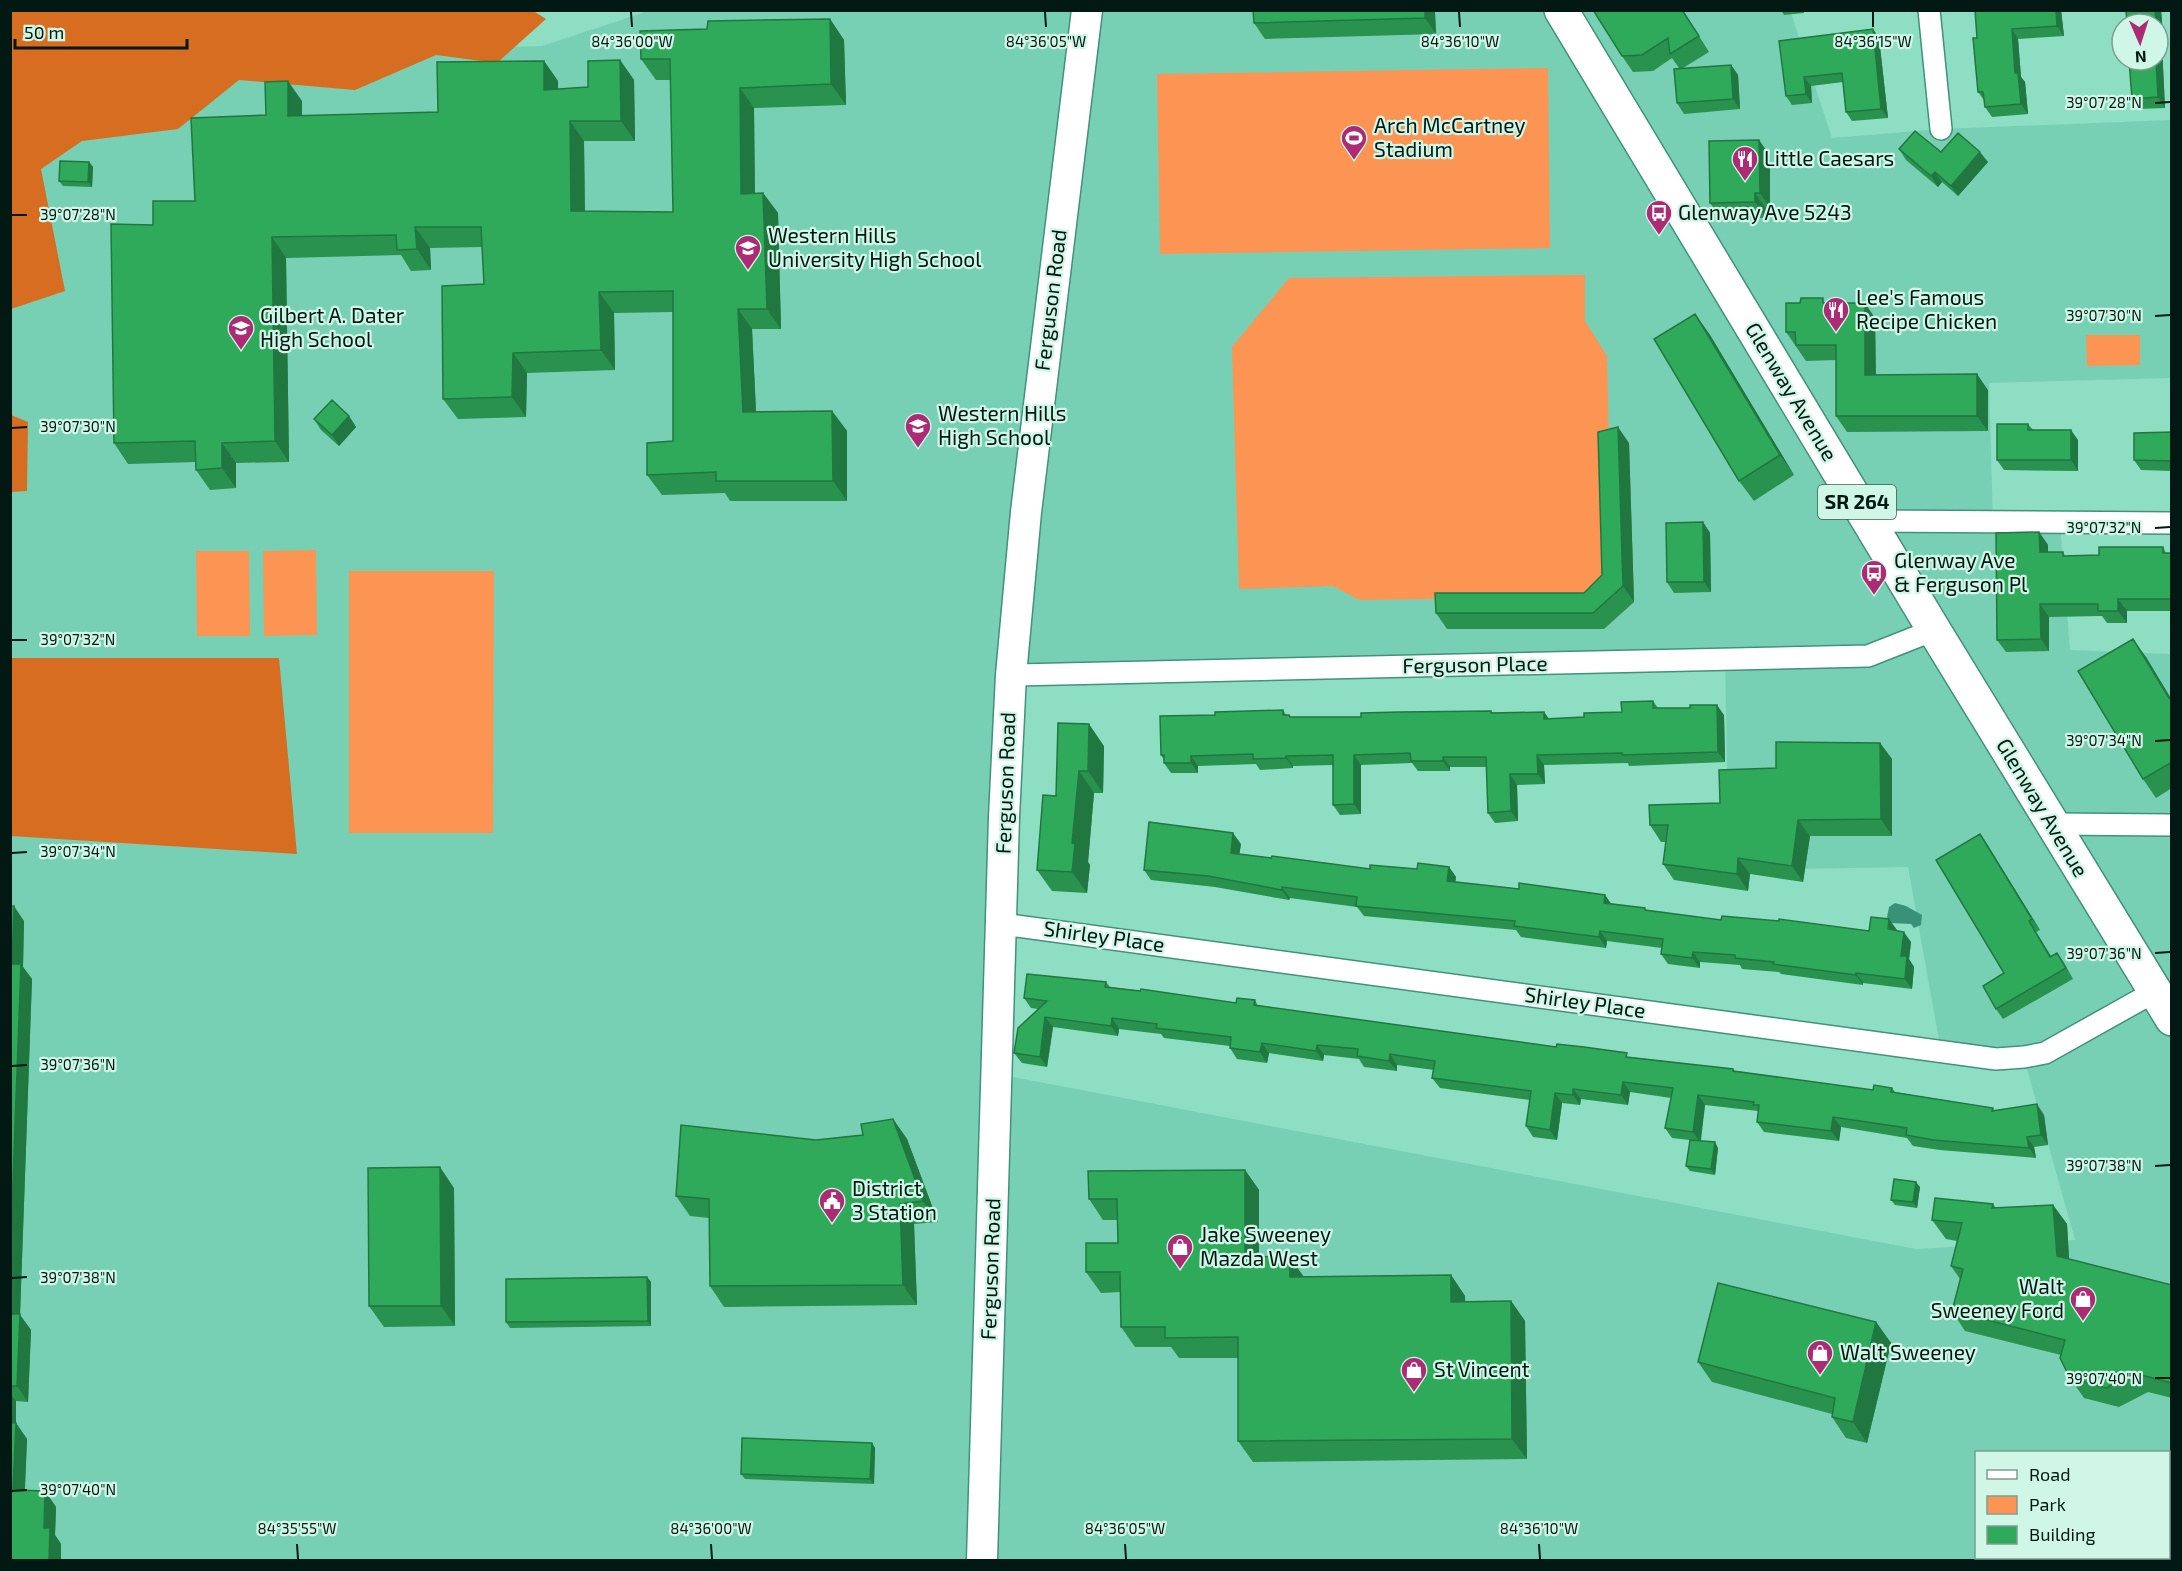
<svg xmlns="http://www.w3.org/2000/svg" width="2182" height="1571" viewBox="0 0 2182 1571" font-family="'Exo 2',sans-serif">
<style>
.built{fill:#78d0b4;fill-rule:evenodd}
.green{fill:#fc9453}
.forest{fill:#d76d20}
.water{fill:#399278}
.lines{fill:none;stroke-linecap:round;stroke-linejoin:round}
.street-casing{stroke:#41927a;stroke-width:24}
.secondary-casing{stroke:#41927a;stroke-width:33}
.primary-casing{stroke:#41927a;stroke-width:36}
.street{stroke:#fff;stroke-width:21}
.secondary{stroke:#fff;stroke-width:30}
.primary{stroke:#fff;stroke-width:33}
.wall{fill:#28924e}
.shaded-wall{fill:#217740}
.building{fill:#2faa5b;stroke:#217740;stroke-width:1.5}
.ticks{fill:none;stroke:#011912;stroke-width:2}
.labels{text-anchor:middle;stroke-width:4.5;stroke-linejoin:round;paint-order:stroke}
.shield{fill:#cff6e7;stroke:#3f5b52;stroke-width:1.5}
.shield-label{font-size:20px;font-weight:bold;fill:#011912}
.poi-label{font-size:21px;fill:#011912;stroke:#cff6e7;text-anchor:start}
.street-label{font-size:21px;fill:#011912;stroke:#cff6e7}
.ticks-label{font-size:15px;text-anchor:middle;fill:#011912;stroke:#cff6e7;stroke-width:4.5;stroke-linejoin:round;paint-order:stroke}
</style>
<rect width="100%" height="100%" fill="#8edec3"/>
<path class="built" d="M651 10H1790L1832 138 1941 129 2171 120V378L1989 383 1993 522 2060 523 2070 650 2171 654V1560H11L10 63 542 46ZM1725 658 1729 870 1908 867 1941 1051 2024 1058 2075 1240 1916 1249 997 1074 1011 675ZM1976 1452H2168V1558H1976Z"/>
<path class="green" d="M1548 68 1550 248 1160 254 1157 74Z
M1585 275V321L1607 356 1609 447 1629 443 1634 602 1604 629H1447L1446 608 1434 599 1359 600 1333 586 1239 589 1232 347 1289 278Z
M2086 335H2140V365L2087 366Z
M316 550 317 635 264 636 263 551Z
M196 551H249L250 636H197Z
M349 571H494L493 833H349Z"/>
<path class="forest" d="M532 10 546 19 497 63 436 55 355 90 239 80 178 129 82 141 41 169 65 291 11 309 10 11Z
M11 415 28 422 27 491 11 492Z
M11 658H279L297 854 11 836Z"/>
<path class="water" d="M1895 903 1906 906 1922 915 1921 925 1914 928 1911 924 1890 923 1887 917 1889 907Z"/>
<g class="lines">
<g class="street-casing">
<path id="street" d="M1929 10 1941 129
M1868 521 2172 523
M1011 675 1868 656 1934 630
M2052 824 2172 825
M1002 924 1996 1059 2024 1057 2045 1053 2154 992"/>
</g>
<g class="secondary-casing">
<path id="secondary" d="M982 1560 1004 817 1011 675 1026 512 1087 10"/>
</g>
<g class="primary-casing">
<path id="primary" d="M1561 10 1934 630 2172 1019"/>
</g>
<use href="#street" class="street"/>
<use href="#secondary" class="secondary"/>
<use href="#primary" class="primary"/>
</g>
<path class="wall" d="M1683 10 1709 52 1683 68 1731 65 1738 75 1740 109 1684 114 1677 103 1679 68 1672 58 1653 71 1633 72 1622 56Z
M1781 10H1804V13L1784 15Z
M2061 10 2064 36 2018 39 2021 77 2025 82 2028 114 1992 117 1985 107 1984 100 1978 92 1977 38Z
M2161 10 2164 46H2162L2165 108 2139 109 2132 99 2158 60V24Z
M1435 12 1436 34 1265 39 1254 23Z
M830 19 844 40 846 105 754 108 755 193H763L778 213 781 329H752L756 412 832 411 847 431V501H730L725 493 662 495 647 475 673 441V312L614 313 615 370 527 373 526 417 458 419 443 399 484 284 482 247 430 248 431 270 411 271 401 255 286 258 289 462 236 463V488L210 490 196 470V462L128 464 114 443 153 225 195 201 266 115 302 101V116L438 112 544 61 558 81V89L588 87 620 60 634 80 635 141H584L585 211 673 212 671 80H656L641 59 707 29Z
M1873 29 1879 38 1888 118 1852 121 1846 112 1843 82 1811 86 1812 103 1792 105 1786 96 1779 41Z
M1759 140 1770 156V208L1766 209V218H1721L1710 203Z
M1899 149 1941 152 1988 162 1958 196 1942 182 1938 187 1906 160Z
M89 162 93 167 92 187 63 186 59 181Z
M1826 303 1875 318 1876 375 1988 390V431L1847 432 1836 416V360L1806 361 1786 332Z
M1695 314 1710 335 1794 475 1754 501 1739 481Z
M349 416 356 427 339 446 321 430 314 419Z
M2028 424 2033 430 2078 440V471L2004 470 1997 460Z
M2172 432V471L2141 470 2134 460Z
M1629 443 1634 602 1604 629H1447L1436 613 1584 593 1602 575Z
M1703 522 1710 533 1711 592 1674 593 1667 582Z
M2039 532 2048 545V552H2063L2065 556 2099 555 2163 547 2166 553H2172V611H2127V623H2107L2102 616 2049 617V651L2006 652 1997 640Z
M2146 657 2170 698 2172 697V788L2156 798 2143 779Z
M1653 701 1658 708 1724 715 1725 762 1629 766 1628 763 1544 765 1545 784 1517 785 1518 821 1495 823 1488 813 1487 767H1450V771H1418L1412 763 1361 765V814L1340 815 1333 805V765L1293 766V768L1260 770 1256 764 1198 766V773H1171L1164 763V760L1161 755 1283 710 1286 715 1291 717H1361L1491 711 1493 713 1544 712 1549 719 1584 717 1622 712Z
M1880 743 1892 759V836H1810L1803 882 1750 874 1748 891 1674 880 1663 864 1666 842H1661L1650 825 1720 803 1776 768Z
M1104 746 1103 793H1094L1088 862 1090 865 1087 893 1052 891 1037 870 1056 796Z
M1980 834 2040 930 2036 932 2051 956 2057 953 2073 979 2003 1019 1996 1009 2004 973Z
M1241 844 1239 854 1370 869H1417L1449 867 1456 877 1455 882 1519 889 1605 895 1611 904 1645 908 1647 911 1721 920 1869 931 1889 919 1897 931 1911 942 1909 959 1914 967 1912 989 1863 983V985L1781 974 1779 972 1742 969 1740 965 1700 962V968L1668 964 1661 954 1662 948 1607 941 1606 948 1521 937 1516 930 1364 916 1357 907 1290 898 1289 900 1215 887 1151 880 1144 870Z
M10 906 24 921 23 967 32 979 20 1315 31 1330 28 1402 16 1401V1423L27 1439 25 1490 45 1491 56 1507 55 1535 61 1544V1560H10Z
M1106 982 1110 987 1236 1003 1255 1000 1258 1006 1629 1057 1733 1069 1735 1071 1873 1090 1892 1088 1895 1092 1993 1108 1994 1111 2044 1115 2048 1145 2034 1147 2036 1158 1940 1150 1913 1146 1907 1138 1841 1127 1839 1141 1764 1132 1757 1122 1758 1111 1705 1105 1701 1141 1718 1148 1715 1175 1690 1171 1686 1166 1690 1140 1672 1138 1665 1128 1671 1098 1630 1092 1628 1105 1581 1099 1580 1105 1562 1103 1557 1140 1533 1137 1526 1126 1530 1100 1440 1088 1432 1078 1434 1070 1397 1065V1071L1364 1067 1359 1059 1324 1055 1323 1061 1269 1053 1267 1063 1237 1059 1230 1048V1046L1164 1038 1161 1034 1119 1029 1118 1036 1053 1027 1047 1067 1022 1063 1014 1053 1038 1009 1031 1008 1024 998Z
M893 1119 907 1139 938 1222 914 1224 917 1305 724 1307 710 1286 709 1218 690 1216 676 1196 816 1140 863 1135Z
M1245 1170 1259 1190V1256L1304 1277 1451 1275 1465 1296V1301H1511L1525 1321 1527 1459 1253 1462 1238 1441V1358H1179L1171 1347H1135L1121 1327 1120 1292 1101 1293 1086 1272 1118 1243V1220H1103L1089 1199Z
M1920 1187 1917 1208 1895 1205 1891 1200Z
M454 1188 455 1326 384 1327 369 1306Z
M1993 1204 1996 1208 2053 1205 2067 1224 2069 1259 2172 1285V1398L2148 1392 2119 1407 2084 1398 2070 1378 2061 1355 1965 1331 1952 1311 1960 1279 1951 1266 1957 1241 1946 1239 1932 1220Z
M647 1277 651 1282V1326L510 1328 506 1322Z
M1876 1322 1891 1343 1867 1443 1846 1438 1832 1417V1414L1712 1382 1698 1362Z
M872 1443 875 1448 874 1484 745 1479 741 1474Z"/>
<path class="shaded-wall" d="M1425 10H1434L1435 12 1436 34 1425 18Z
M2056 10H2061L2064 36 2057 26Z
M2155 10H2161L2164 46 2158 37V24H2156Z
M830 19 844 40 846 105 831 84Z
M1873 29 1879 38 1888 118 1881 109Z
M2012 29 2018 39 2021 77 2025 82 2028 114 2021 104 2015 73Z
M2158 41 2162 46 2165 108 2158 97 2156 60H2158Z
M620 60 634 80 635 141 621 121Z
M544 61 558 81V110L544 90Z
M1731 65 1738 75 1740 109 1733 99Z
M1804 77 1811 86 1812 103 1806 94Z
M288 81 302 101V136L288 116Z
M740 88 754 108 755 214 741 194Z
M570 121 584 141 585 231 571 211Z
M1759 140 1770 156V208L1760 193Z
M1980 152 1988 162 1958 196 1951 186Z
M89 162 93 167 92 187 88 182Z
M1935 172 1942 182 1938 187 1931 176Z
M763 193 778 213 781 329 767 309Z
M1755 193 1766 209V218L1755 202Z
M415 227 430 248 431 270 417 249Z
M272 237 286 258 289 462 275 441Z
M599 292 614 313 615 370 601 350Z
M1865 303 1875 318 1876 391 1865 375Z
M738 309 752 329 757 432 743 412Z
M1695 314 1710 335 1794 475 1780 455Z
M513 353 527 373 526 417 512 397Z
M1977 374 1988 390V431L1977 416Z
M832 411 847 431V501L833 481Z
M349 416 356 427 339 446 332 435Z
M1618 427 1629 443 1634 602 1623 586Z
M2071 430 2078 440V471L2071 460Z
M222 443 236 463V488L222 468Z
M1703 522 1710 533 1711 592 1704 582Z
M2039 532 2048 545V565L2040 552Z
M2118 599 2127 611V623L2118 611Z
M2040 604 2049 617V651L2041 639Z
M2133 639 2146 657 2172 700V702Z
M1717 705 1724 715 1725 762 1718 752Z
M1544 712 1551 722 1544 719Z
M1089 724 1104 746 1103 793 1088 771Z
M1880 743 1892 759V836L1881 819Z
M1354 755 1361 765V814L1354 804Z
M1537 755 1544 765 1545 784 1538 774Z
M1191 756 1198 766V773L1191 763Z
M1286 756 1293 766V768L1286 758Z
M1443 757 1450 767V771L1443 761Z
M1079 771 1094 793 1088 862 1090 865 1087 893 1072 872V843Z
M1510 774 1517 785 1518 821 1511 811Z
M1798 820 1810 836 1803 882 1792 866Z
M1233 833 1241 844 1238 863 1231 853Z
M1980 834 1987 844 2040 930 2032 919Z
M1738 858 1750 874 1748 891 1737 874Z
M1449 867 1456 877 1454 891 1447 881Z
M1282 887 1290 898 1289 900 1282 890Z
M1605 895 1612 905 1604 903Z
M14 906 24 921 23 967 32 979 20 1315 31 1330 28 1402 17 1386 10 1316 12 964Z
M1889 919 1897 930 1895 940 1888 929Z
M2029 921 2036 932 2057 967 2050 957Z
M1600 931 1607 941 1606 948 1599 937Z
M1904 932 1911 942 1909 959 1914 967 1912 989 1905 979 1901 956Z
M1693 952 1700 962V968L1692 958Z
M2057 953 2064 963 2073 979 2066 968Z
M1856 973 1863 983V985L1856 975Z
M1045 1017 1053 1027 1047 1067 1040 1057Z
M1112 1018 1119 1029 1118 1036 1111 1026Z
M1262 1043 1269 1053 1267 1063 1260 1052Z
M1317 1045 1324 1055 1323 1061 1316 1051Z
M1390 1054 1397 1065V1071L1389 1061Z
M1623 1082 1630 1092 1628 1105 1621 1095Z
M1573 1089 1581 1099 1580 1105 1573 1095Z
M1555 1093 1562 1103 1557 1140 1550 1130Z
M1698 1095 1705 1105 1700 1142 1693 1132Z
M2037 1104 2044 1115 2048 1145 2041 1135Z
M1833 1117 1841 1127 1839 1141 1831 1131Z
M893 1119 907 1139 938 1222 923 1201Z
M2027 1137 2034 1147 2036 1158 2029 1148Z
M1715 1142 1718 1148 1715 1175 1711 1169Z
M440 1167 454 1188 455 1326 441 1306Z
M1245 1170 1259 1190V1277L1245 1257Z
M1916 1182 1920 1187 1917 1208 1913 1202Z
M900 1204 914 1224 917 1305 903 1285Z
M2053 1205 2067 1224 2070 1275 2057 1256Z
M1289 1256 1304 1277H1290Z
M1451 1275 1465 1296 1466 1322 1451 1302Z
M647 1277 651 1282V1326L648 1321Z
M1511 1301 1525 1321 1527 1459 1512 1439Z
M1876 1322 1891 1343 1867 1443 1853 1422Z
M10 1393 16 1401V1423L27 1439 24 1505 13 1490 10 1432Z
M872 1443 875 1448 874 1484 870 1479Z
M45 1491 56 1507 55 1535 61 1544V1560H49L44 1528Z
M2150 1557H2167V1560H2149Z"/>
<path class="building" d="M1253 10H1425V18L1254 23Z
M1593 10H1682L1699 36 1670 54 1668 38 1642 55 1622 56Z
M1975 10H2056L2057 26 2012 29 2015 73H2018L2021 104 1985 107 1983 92H1978L1973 38H1977Z
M2126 10H2155L2156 24H2127Z
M830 19 831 84 740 88 741 194 763 193 767 309H738L743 412 832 411 833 481H716V472L647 475V443L673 441V291L599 292 601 350 513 353 512 397 443 399 442 286 484 284 481 227H415L417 249 397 250 396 235 272 237 275 441 222 443V468L196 470 195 441 114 443 111 224 153 225V201H195L191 118 266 115 265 82 288 81V116L438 112 437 62 544 61V90L588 87V61L620 60 621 121H570L571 211 673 212 670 59H641L640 31 707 29 708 21Z
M1873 29 1881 109 1846 112 1842 73 1804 77 1806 94 1786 96 1779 41Z
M2129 60H2156L2158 97 2132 99Z
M1731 65 1733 99 1677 103 1674 69Z
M1915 131 1941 152 1958 133 1980 152 1951 186 1935 172 1931 176 1899 149Z
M1759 140 1760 193H1755V202L1710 203 1709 141Z
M60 161 89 162 88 182 59 181Z
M1801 298H1823V303H1865V375L1977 374V416H1836V345H1796L1795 332H1786V303H1800Z
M1695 314 1780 455 1739 481 1654 339Z
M332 400 349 416 332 435 314 419Z
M1997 424H2028V430H2071V460H1997Z
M1618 427 1623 586 1593 613H1436L1435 593H1584L1602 575 1598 432Z
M2172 432V461L2134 460V433Z
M1703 522 1704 582H1667L1666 523Z
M2039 532 2040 552H2063V556L2099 555V547H2163V553H2172V599H2118V611H2098V604H2040L2041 639 1997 640 1996 533Z
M2133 639 2169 698 2172 697V762L2143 779 2078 671Z
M1653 701V708H1690V705H1717L1718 752 1622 755V753L1537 755 1538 774H1510L1511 811 1488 813 1486 757H1443V761H1411L1410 753 1354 755V804L1333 805V755L1286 756V758L1253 759V754L1191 756V763H1164V755H1161L1160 716 1215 715V712L1283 710V715H1289L1290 717H1361V713L1399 712 1491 711V713L1544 712V719L1584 717V713L1622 712 1621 702Z
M1058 723 1089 724 1088 771H1079L1072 843 1075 844 1072 872 1037 870 1043 795 1056 796Z
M1776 742 1880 743 1881 819 1798 820 1792 866 1738 858 1737 874 1663 864 1668 825H1650L1649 805 1720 803 1719 770 1776 768Z
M1149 822 1233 833 1231 853 1271 858 1272 856 1370 869V865L1417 869 1418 863 1449 867 1447 881 1519 889V883L1605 895 1604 903 1645 908V910L1721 920 1722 916 1779 921V919L1869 931 1871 917 1889 919 1888 929 1904 932 1901 956H1907L1905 979 1856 973V975L1773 964 1774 962 1735 958V955L1693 952 1692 958 1661 954 1663 939 1600 931 1599 937 1514 926 1515 921 1356 906 1357 897 1282 887V890L1208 876 1144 870Z
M1980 834 2032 919 2029 921 2050 957 2057 953 2066 968 1996 1009 1983 986 2004 973 1936 860Z
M10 906H14L12 964H21L10 1262Z
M1027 974 1106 982 1105 987 1140 991 1141 989 1236 1003 1237 998 1255 1000 1254 1005 1556 1047 1557 1044 1584 1047 1627 1053 1626 1057 1733 1069V1071L1873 1090 1874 1085 1892 1088 1891 1092 1993 1108 1992 1111 2037 1104 2041 1135 2027 1137 2029 1148 1933 1140 1906 1135 1907 1128 1833 1117 1831 1131 1757 1122 1759 1105H1753L1754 1102 1698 1095 1693 1132 1665 1128 1673 1088 1623 1082 1621 1095 1573 1089V1095L1555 1093 1550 1130 1526 1126 1531 1091 1432 1078 1435 1061 1390 1054 1389 1061 1357 1056 1358 1049 1317 1045 1316 1051 1262 1043 1260 1052 1230 1048 1231 1037 1156 1028 1157 1024 1112 1018 1111 1026 1045 1017 1040 1057 1014 1053 1018 1028 1047 1001 1024 998Z
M893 1119 923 1201 900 1204 903 1285 710 1286 709 1199 676 1196 681 1125 816 1140 863 1135 861 1124Z
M1690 1140 1715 1142 1711 1169 1686 1166Z
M440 1167 441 1306H369L368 1168Z
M1245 1170V1257L1289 1256 1290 1277 1451 1275V1302L1511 1301 1512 1439 1238 1441V1337L1165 1338V1327H1121L1120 1272H1086V1243H1118L1117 1199H1089L1088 1171Z
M1894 1179 1916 1182 1913 1202 1891 1200Z
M1935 1198 1993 1204 1992 1208 2053 1205 2057 1256 2172 1285V1383L2134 1373 2106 1388 2070 1378 2060 1358 2065 1340 1952 1311 1963 1269 1951 1266 1962 1223 1932 1220Z
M647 1277 648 1321 506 1322V1279Z
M1718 1283 1876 1322 1853 1422 1832 1417 1835 1398 1698 1362Z
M10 1314H20L17 1386H10Z
M10 1423H16L13 1490 45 1491 44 1528H50L49 1560H10Z
M742 1438 872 1443 870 1479 741 1474Z
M2000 1557H2150L2149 1560H1999Z"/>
<path class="ticks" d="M631 12 632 27M1045 12 1046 27M1459 12 1460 27M1873 12V27M2155 103 2170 102M12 215H27M2155 316 2170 315M12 428 27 427M2155 528 2170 527M12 640H27M2155 741 2170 740M12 853 27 852M2155 953 2170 952M12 1066 27 1065M2155 1166 2170 1165M12 1278 27 1277M2155 1378H2170M12 1491 27 1490M297 1544 298 1559M711 1544 712 1559M1125 1544 1126 1559M1539 1544 1540 1559"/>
<defs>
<g id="stadium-pin" transform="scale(1.35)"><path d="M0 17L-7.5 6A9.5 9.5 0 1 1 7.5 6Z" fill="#ad2a74" stroke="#cff6e7"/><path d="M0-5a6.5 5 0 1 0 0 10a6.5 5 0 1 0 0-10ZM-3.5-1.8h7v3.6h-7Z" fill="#fff"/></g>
<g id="restaurant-pin" transform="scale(1.35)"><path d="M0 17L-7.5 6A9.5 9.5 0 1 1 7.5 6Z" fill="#ad2a74" stroke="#cff6e7"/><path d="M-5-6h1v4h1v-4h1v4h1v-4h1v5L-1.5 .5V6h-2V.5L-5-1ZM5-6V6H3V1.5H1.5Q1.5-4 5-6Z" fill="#fff"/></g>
<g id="bus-pin" transform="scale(1.35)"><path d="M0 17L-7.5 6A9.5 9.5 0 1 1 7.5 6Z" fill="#ad2a74" stroke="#cff6e7"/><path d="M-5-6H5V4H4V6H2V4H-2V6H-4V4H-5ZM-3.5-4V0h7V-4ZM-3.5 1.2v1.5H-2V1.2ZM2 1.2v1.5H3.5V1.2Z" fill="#fff"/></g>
<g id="school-pin" transform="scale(1.35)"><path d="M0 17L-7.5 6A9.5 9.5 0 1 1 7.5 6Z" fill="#ad2a74" stroke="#cff6e7"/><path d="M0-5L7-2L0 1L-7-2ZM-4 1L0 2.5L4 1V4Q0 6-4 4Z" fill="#fff"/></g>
<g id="civic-pin" transform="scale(1.35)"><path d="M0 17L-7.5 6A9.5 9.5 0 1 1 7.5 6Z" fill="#ad2a74" stroke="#cff6e7"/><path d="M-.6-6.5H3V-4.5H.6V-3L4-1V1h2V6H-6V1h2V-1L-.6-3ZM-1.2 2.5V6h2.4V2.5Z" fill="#fff"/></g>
<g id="shop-pin" transform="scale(1.35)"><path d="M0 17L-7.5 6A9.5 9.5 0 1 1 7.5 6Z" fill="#ad2a74" stroke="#cff6e7"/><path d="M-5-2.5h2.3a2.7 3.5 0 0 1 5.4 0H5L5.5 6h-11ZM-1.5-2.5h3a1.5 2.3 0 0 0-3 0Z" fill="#fff"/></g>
</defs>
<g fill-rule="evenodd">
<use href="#stadium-pin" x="1354" y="138"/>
<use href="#restaurant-pin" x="1745" y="159"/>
<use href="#bus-pin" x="1659" y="213"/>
<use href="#school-pin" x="748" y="248"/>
<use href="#restaurant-pin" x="1836" y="310"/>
<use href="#school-pin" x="241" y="328"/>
<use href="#school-pin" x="918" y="426"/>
<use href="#bus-pin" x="1874" y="573"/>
<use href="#civic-pin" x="832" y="1201"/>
<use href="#shop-pin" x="1180" y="1247"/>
<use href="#shop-pin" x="2083" y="1299"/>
<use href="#shop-pin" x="1820" y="1353"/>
<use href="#shop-pin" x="1414" y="1370"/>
</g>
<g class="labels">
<rect class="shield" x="1818" y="485" width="78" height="34" rx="4.5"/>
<g class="shield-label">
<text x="1857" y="509">SR 264</text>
</g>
<g class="poi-label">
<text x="1374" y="133">Arch McCartney<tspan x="1374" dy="24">Stadium</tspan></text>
<text x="1764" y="166">Little Caesars</text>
<text x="1678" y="220">Glenway Ave 5243</text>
<text x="768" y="243">Western Hills<tspan x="768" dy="24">University High School</tspan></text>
<text x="1856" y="305">Lee's Famous<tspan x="1856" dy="24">Recipe Chicken</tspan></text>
<text x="260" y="323">Gilbert A. Dater<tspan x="260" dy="24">High School</tspan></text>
<text x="938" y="421">Western Hills<tspan x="938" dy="24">High School</tspan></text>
<text x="1894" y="568">Glenway Ave<tspan x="1894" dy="24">&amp; Ferguson Pl</tspan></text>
<text x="852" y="1196">District<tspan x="852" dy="24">3 Station</tspan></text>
<text x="1200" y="1242">Jake Sweeney<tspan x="1200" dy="24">Mazda West</tspan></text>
<text x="2064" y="1294" text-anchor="end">Walt<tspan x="2064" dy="24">Sweeney Ford</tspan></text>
<text x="1840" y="1360">Walt Sweeney</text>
<text x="1434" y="1377">St Vincent</text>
</g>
<g class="street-label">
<text transform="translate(1051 300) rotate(-83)" y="7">Ferguson Road</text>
<text transform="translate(1791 392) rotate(59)" y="7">Glenway Avenue</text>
<text transform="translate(1475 665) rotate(-1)" y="7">Ferguson Place</text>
<text transform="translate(1006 783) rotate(-88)" y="7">Ferguson Road</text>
<text transform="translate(2042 808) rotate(59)" y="7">Glenway Avenue</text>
<text transform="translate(1104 937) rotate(8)" y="7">Shirley Place</text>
<text transform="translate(1585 1003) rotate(8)" y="7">Shirley Place</text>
<text transform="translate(991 1269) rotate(-88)" y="7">Ferguson Road</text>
</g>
</g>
<g class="ticks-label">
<text x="632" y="47">84°36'00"W</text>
<text x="1046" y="47">84°36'05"W</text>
<text x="1460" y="47">84°36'10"W</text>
<text x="1873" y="47">84°36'15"W</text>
<text x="2104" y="108">39°07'28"N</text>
<text x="78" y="220">39°07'28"N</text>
<text x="2104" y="321">39°07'30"N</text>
<text x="78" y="432">39°07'30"N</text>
<text x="2104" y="533">39°07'32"N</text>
<text x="78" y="645">39°07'32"N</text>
<text x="2104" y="746">39°07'34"N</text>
<text x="78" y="857">39°07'34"N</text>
<text x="2104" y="959">39°07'36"N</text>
<text x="78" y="1070">39°07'36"N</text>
<text x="2104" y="1171">39°07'38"N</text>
<text x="78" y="1283">39°07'38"N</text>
<text x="2104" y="1384">39°07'40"N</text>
<text x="78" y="1495">39°07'40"N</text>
<text x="297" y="1534">84°35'55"W</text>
<text x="711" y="1534">84°36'00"W</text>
<text x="1125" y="1534">84°36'05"W</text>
<text x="1539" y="1534">84°36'10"W</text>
</g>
<rect width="2182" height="1571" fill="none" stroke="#011912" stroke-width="24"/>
<rect x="1975" y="1451" width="195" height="108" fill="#cff6e7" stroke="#7d9e92" stroke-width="1.5"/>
<rect x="1987" y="1470" width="30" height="9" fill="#ffffff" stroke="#7d9e92" stroke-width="1.5"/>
<text x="2029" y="1481" font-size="18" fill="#011912">Road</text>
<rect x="1987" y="1496" width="30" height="18" fill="#fc9453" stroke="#7d9e92" stroke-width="1.5"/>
<text x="2029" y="1511" font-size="18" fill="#011912">Park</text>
<rect x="1987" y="1526" width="30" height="18" fill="#2faa5b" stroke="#7d9e92" stroke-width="1.5"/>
<text x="2029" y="1541" font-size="18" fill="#011912">Building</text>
<g transform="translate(2140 42) rotate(177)"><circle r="28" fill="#cff6e7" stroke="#7d9e92" stroke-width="1.5"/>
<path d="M0-4.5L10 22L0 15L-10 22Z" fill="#ad2a74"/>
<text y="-9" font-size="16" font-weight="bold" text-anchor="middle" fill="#011912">N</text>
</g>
<path d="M15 39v9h172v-9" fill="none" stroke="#011912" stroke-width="3"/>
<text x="24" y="39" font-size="18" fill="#011912" stroke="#cff6e7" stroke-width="4.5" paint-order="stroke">50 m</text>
</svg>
